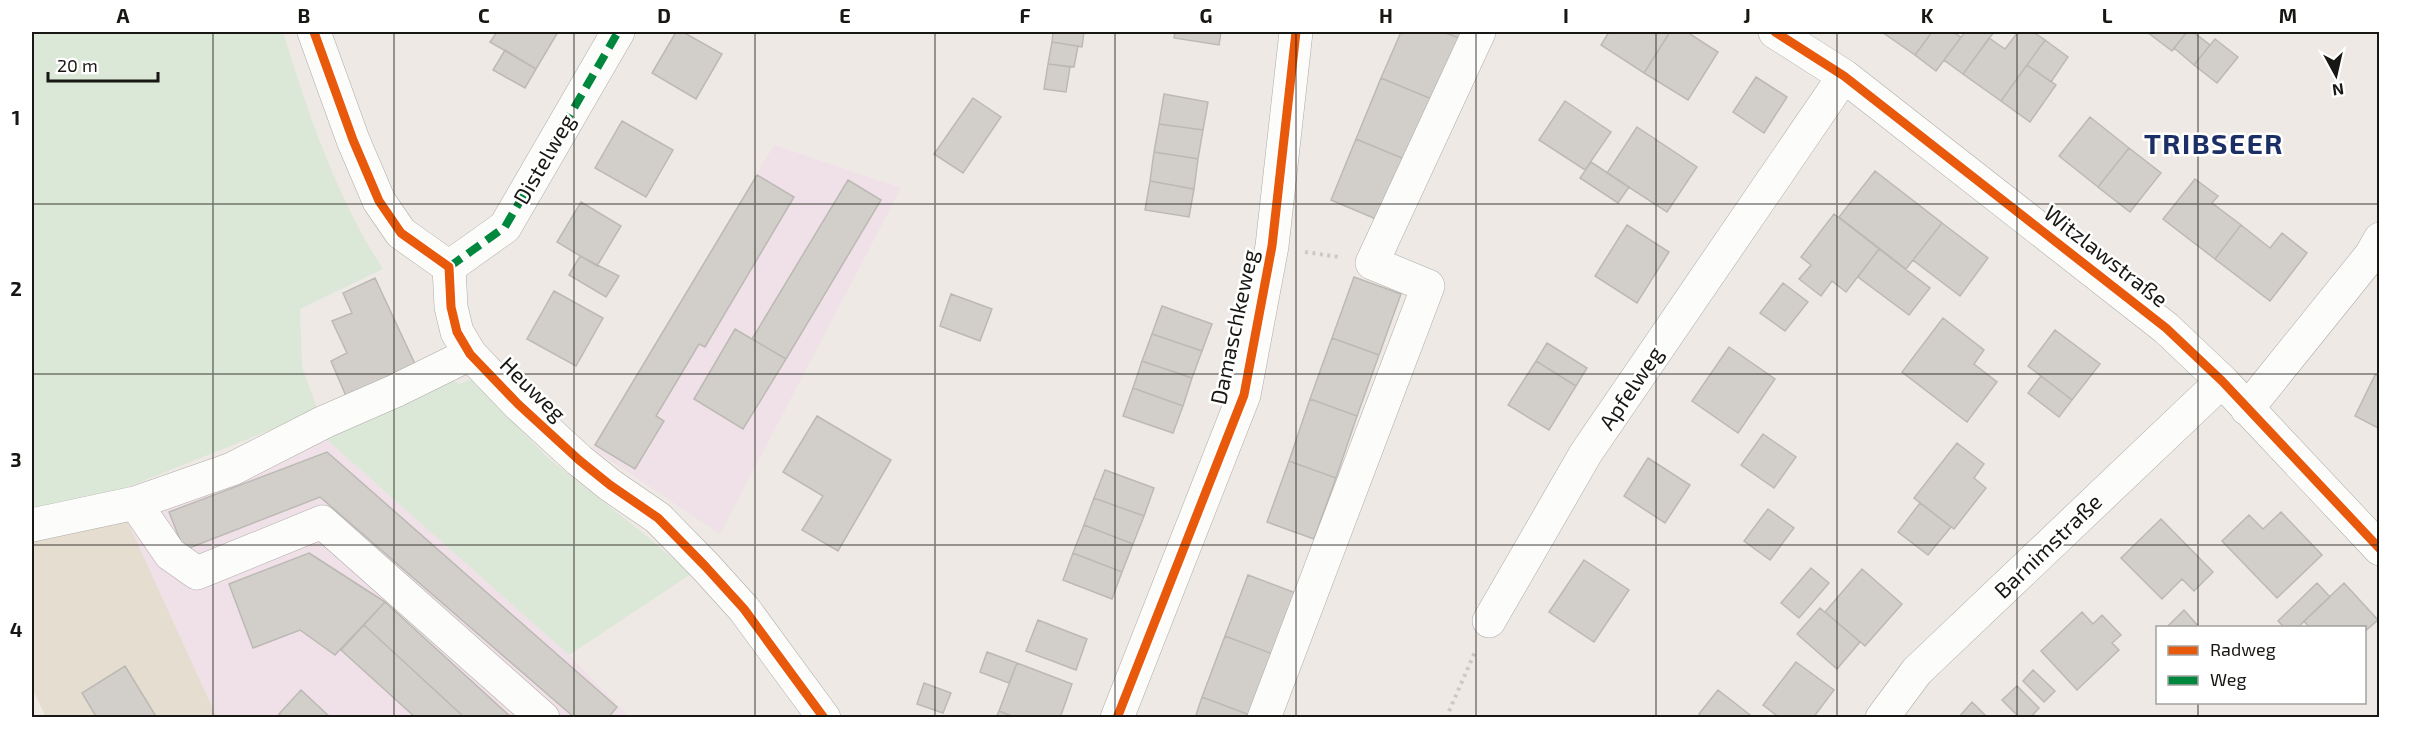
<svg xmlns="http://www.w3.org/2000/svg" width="2411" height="749" viewBox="0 0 2411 749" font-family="'Exo 2',sans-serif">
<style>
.built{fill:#e6ddd1}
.industrial{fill:#efe1e7}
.green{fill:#dbe7d7}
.building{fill:#d2cfca;stroke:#bcb9b5;stroke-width:1.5}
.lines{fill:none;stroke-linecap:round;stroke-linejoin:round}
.minor-casing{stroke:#afaba8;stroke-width:34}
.path{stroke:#cbc9c7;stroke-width:4;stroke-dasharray:3 4.5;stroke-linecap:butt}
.minor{stroke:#fcfcfb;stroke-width:33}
.quiet{stroke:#00873e;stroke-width:8;stroke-dasharray:15 8;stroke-linecap:butt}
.cycleway-casing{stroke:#fff;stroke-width:13}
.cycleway{stroke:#e8590c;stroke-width:9}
.grid{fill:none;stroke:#191713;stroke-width:1.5;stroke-opacity:0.55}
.labels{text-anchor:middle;stroke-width:5;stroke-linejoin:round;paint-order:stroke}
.street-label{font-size:22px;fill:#191713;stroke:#fff}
.district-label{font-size:28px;font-weight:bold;letter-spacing:1.5px;fill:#1b2f66;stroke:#fff}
.neatline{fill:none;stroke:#191713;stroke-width:2}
.grid-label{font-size:20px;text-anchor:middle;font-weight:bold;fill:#191713}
</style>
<rect width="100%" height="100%" fill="#eee9e4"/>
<path class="built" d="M126 518 217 717H46L32 688V537Z"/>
<path class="industrial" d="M774 145 901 188 720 534 592 448Z
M325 438 569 655 629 717H217L126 518Z"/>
<path class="green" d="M32 32H283C308 113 336 197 383 269L300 309 302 367 318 411 115 492 32 514Z
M450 379 460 384 471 379 548 458 644 534 691 574 569 655 325 438Z"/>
<path class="building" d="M497 32H558L536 69 490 42Z
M676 32H683L722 54 696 99 652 73Z
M1053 32H1084L1082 47 1052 42Z
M1175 32H1221L1219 45 1174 38Z
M1401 32H1443L1459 38 1434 100 1381 78Z
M1443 32H1462L1459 38Z
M1609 32H1670L1644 73 1601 45Z
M1670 32H1687L1718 52 1688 100 1644 73Z
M1882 32H1932L1915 55Z
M1932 32H1953L1961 37 1936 71 1915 55Z
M1965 32H1994L1963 74 1944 60Z
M2018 32H2033L2045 40 2001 101 1963 74 1989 38 2005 49Z
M2147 32H2187L2172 51Z
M2187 32H2193L2210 45 2194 65 2174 48Z
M2215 39 2238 57 2217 83 2194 65Z
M2045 40 2068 57 2051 82 2027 65Z
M1052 42 1078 46 1074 67 1048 64Z
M505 50 536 69 525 88 493 70Z
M1048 64 1070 67 1066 92 1044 89Z
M2027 65 2056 85 2030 122 2001 101Z
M1756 77 1787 97 1764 133 1733 112Z
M1381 78 1434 100 1409 161 1356 139Z
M1164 94 1208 102 1203 130 1159 124Z
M973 98 1001 117 963 173 934 154Z
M1565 101 1611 132 1585 170 1539 140Z
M2090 117 2129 148 2098 187 2059 156Z
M622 121 673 150 646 197 595 168Z
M1159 124 1203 130 1198 159 1154 152Z
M1637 127 1697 167 1667 212 1607 173Z
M1356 139 1409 161 1383 222 1331 200Z
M2129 148 2161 173 2130 212 2098 187Z
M1154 152 1198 159 1194 189 1150 181Z
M1591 162 1629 187 1618 203 1580 178Z
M1875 171 1942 223 1906 269 1839 217Z
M757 175 794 197 705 347 699 344 656 416 664 421 635 469 595 445Z
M2195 179 2218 196 2212 203 2241 225 2215 259 2163 219Z
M848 180 881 200 786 359 752 339Z
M1150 181 1194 189 1189 217 1145 210Z
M581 202 621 226 597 266 557 242Z
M1834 214 1879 249 1846 292 1832 281 1821 296 1799 279 1811 265 1801 257Z
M1942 223 1988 258 1960 296 1913 260Z
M1627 225 1669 252 1637 303 1595 276Z
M2241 225 2270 248 2282 233 2307 253 2270 301 2215 259Z
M1879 249 1930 288 1909 315 1858 277Z
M580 256 619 276 606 297 569 275Z
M1354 277 1401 294 1379 355 1332 338Z
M375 278 415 364 346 396 331 361 347 353 332 321 352 313 343 293Z
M1783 283 1808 302 1785 331 1760 313Z
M554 291 603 318 576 366 527 339Z
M951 294 992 309 980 341 940 326Z
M1162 306 1212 324 1202 351 1152 334Z
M1943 318 1984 350 1974 364 1997 382 1967 422 1902 372Z
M735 329 786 359 743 429 694 399Z
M2055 330 2100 364 2072 400 2028 366Z
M1152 334 1202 351 1192 378 1142 361Z
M1332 338 1379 355 1357 416 1310 399Z
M1547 343 1587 368 1576 386 1536 361Z
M1729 347 1775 379 1738 433 1692 401Z
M1142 361 1192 378 1183 406 1133 388Z
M1536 361 1576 386 1549 430 1508 405Z
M2375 375 2380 377V429L2355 416Z
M2041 376 2072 400 2059 417 2028 393Z
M1133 388 1183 406 1173 433 1123 416Z
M1310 399 1357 416 1336 478 1289 461Z
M817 416 891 460 838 551 802 530 823 496 783 472Z
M1763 434 1796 457 1774 488 1741 465Z
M1957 443 1984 464 1974 478 1986 488 1954 529 1914 498Z
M327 452 617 707 608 718H575L320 497 184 550 169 512Z
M1648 458 1690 485 1665 523 1624 496Z
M1289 461 1336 478 1314 539 1267 522Z
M1105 470 1154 488 1144 516 1094 498Z
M1094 498 1144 516 1133 544 1084 525Z
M1920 503 1951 527 1928 555 1898 532Z
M1768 509 1794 528 1770 560 1744 541Z
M2281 512 2322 555 2277 598 2222 541 2249 515 2263 529Z
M2161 519 2213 572 2194 591 2182 579 2162 599 2121 558Z
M1084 525 1133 544 1122 572 1073 553Z
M309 553 385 602 335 655 300 630 253 648 229 584Z
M1073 553 1122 572 1112 599 1063 580Z
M1584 560 1629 590 1594 642 1549 612Z
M1811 568 1829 583 1799 618 1781 603Z
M1862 569 1902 604 1865 646 1825 612Z
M1248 575 1301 595 1278 656 1225 636Z
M2317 583 2330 597 2297 628H2285L2278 621Z
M2344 583 2378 620 2364 632V628H2310L2304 621Z
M385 602 512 718H465L364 625Z
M1820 608 1860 642 1837 669 1797 634Z
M2184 610 2200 628H2169L2168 626Z
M2082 612 2093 624 2102 615 2121 635 2112 643 2119 650 2077 690 2041 651Z
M1038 620 1087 639 1076 670 1026 651Z
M364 625 465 718H416L341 650Z
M1225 636 1278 656 1255 717 1202 697Z
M987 652 1017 663 1009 683 980 672Z
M1796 662 1834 690 1813 718H1780L1763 705Z
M1017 663 1072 684 1060 718H1017L999 711Z
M125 666 157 718H97L82 693Z
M2033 670 2055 691 2044 702 2023 681Z
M924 683 951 693 943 713 917 704Z
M2017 686 2039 708 2030 718H2020L2002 700Z
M301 690 331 718H283L279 714Z
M1718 690 1754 718H1703L1699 714Z
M1202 697 1255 717 1254 718H1195Z
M1972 702 1988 718H1958Z
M999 711 1017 718H996Z"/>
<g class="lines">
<g class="minor-casing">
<path id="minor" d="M314 32 353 140 379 201 401 233 449 267 451 307 457 332 470 354 518 404 579 460 610 485 658 518 705 566 744 609 824 718
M1775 32 1844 76 2166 328 2222 381 2380 549
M449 267 505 227 618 32
M2247 409 2371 255 2380 239
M135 503 170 554 197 573 322 522 543 718
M32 525 135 503 232 469 324 422 395 391 470 354
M1489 621 1586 453 1844 76
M1117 718 1244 395 1272 246 1296 32
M1264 718 1428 286 1372 263 1479 32
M1882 718 1917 671 2222 381"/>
</g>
<path class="path" d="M1305 252 1339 257
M1446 718 1475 652"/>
<use href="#minor" class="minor"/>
<path class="quiet" d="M449 267 505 227 618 32"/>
<g class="cycleway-casing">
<path id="cycleway" d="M314 32 353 140 379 201 401 233 449 267 451 307 457 332 470 354 518 404 579 460 610 485 658 518 705 566 744 609 824 718
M1775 32 1844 76 2166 328 2222 381 2380 549
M1117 718 1244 395 1272 246 1296 32"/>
</g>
<use href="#cycleway" class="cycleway"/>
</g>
<path class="grid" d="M213 32V718M394 32V718M574 32V718M755 32V718M935 32V718M1115 32V718M1296 32V718M1476 32V718M1656 32V718M1837 32V718M2017 32V718M2198 32V628M32 204H2380M32 374H2380M32 545H2380M2198 702V718"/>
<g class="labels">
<g class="street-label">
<text transform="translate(544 159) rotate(-60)" y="8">Distelweg</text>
<text transform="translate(2106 256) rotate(38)" y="8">Witzlawstraße</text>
<text transform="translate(1234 327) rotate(-78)" y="8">Damaschkeweg</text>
<text transform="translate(1631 388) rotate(-56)" y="8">Apfelweg</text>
<text transform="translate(533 389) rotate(44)" y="8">Heuweg</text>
<text transform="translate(2048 546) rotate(-44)" y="8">Barnimstraße</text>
</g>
<g class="district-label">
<text x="2214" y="154">TRIBSEER</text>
</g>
</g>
<rect width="2411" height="749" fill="none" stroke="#ffffff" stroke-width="66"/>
<rect x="2156" y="626" width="210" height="78" fill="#ffffff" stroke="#a3a2a1" stroke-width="1.5"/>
<rect x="2168" y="646" width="30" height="9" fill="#e8590c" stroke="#a3a2a1" stroke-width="1.5"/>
<text x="2210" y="656" font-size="18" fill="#191713">Radweg</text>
<rect x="2168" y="676" width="30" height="9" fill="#00873e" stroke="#a3a2a1" stroke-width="1.5"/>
<text x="2210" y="686" font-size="18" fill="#191713">Weg</text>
<g transform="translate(2336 75) rotate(172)" stroke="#ffffff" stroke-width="4.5" paint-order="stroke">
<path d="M0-4.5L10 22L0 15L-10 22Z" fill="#191713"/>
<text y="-9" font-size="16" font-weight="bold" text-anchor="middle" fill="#191713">N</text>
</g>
<path d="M48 72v9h110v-9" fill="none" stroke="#191713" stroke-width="3"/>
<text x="57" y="72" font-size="18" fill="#191713" stroke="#ffffff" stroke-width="4.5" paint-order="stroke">20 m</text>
<rect x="33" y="33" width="2345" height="683" class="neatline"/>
<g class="grid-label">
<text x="123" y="23">A</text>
<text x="304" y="23">B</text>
<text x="484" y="23">C</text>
<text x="664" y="23">D</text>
<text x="845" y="23">E</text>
<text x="1025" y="23">F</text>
<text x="1206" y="23">G</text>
<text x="1386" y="23">H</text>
<text x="1566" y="23">I</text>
<text x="1747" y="23">J</text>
<text x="1927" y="23">K</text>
<text x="2107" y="23">L</text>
<text x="2288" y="23">M</text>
<text x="16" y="125">1</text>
<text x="16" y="296">2</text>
<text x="16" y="467">3</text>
<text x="16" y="637">4</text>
</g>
</svg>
